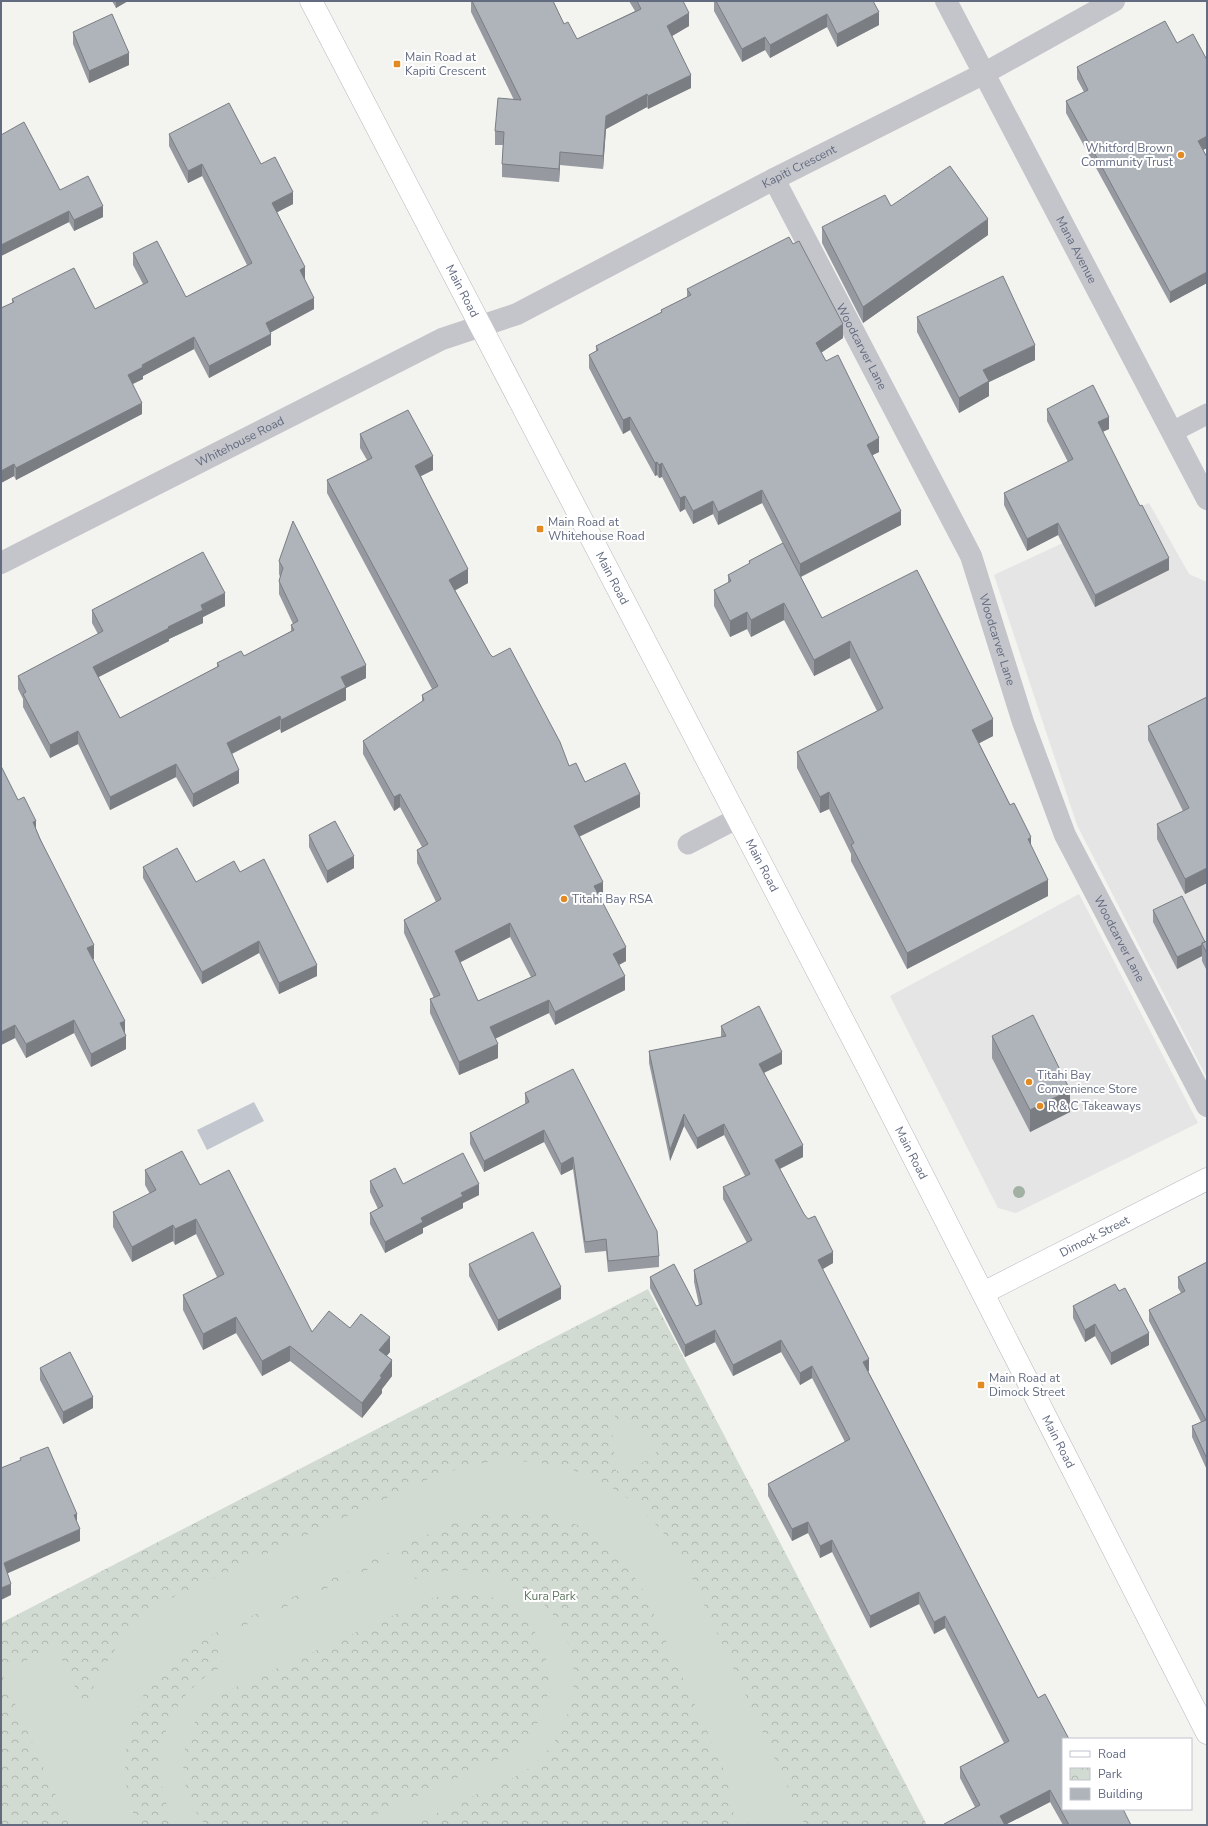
<svg xmlns="http://www.w3.org/2000/svg" width="1208" height="1826" viewBox="0 0 1208 1826" font-family="'Nunito Sans',sans-serif">
<style>
.built{fill:#e4e5e4}
.park{fill:url(#park-crowns)}
.garden{fill:#d2dbd2}
.water{fill:#c2c7cf}
.lines{fill:none;stroke-linecap:round;stroke-linejoin:round}
.secondary-casing{stroke:#b6b8be;stroke-width:23}
.lane{stroke:#c4c5ca;stroke-width:21}
.street{stroke:#c4c5ca;stroke-width:22}
.secondary{stroke:#fff;stroke-width:22}
.tree{fill:#a3b0a4}
.wall{fill:#969aa0;fill-rule:evenodd}
.shaded-wall{fill:#7a7d82}
.building{fill:#afb3ba;stroke:#7a7d82;fill-rule:evenodd}
.poi-dot{fill:#e28b23;stroke:#fff;stroke-width:1.5}
.labels{text-anchor:middle;stroke-width:4;stroke-linejoin:round;paint-order:stroke}
.poi-label{font-size:12px;fill:#636b81;stroke:#fff;text-anchor:start}
.street-label{font-size:12px;fill:#636b81;stroke:#fff}
.park-label{font-size:12px;fill:#627965;stroke:#fff}
</style>
<defs>
<pattern id="park-crowns" width="20" height="18" patternUnits="userSpaceOnUse"><rect width="20" height="18" fill="#d2dbd2"/><path d="M2 6a3 3 0 1 1 6 0M12 15a3 3 0 1 1 6 0" fill="none" stroke="#aeb6b0"/></pattern>
</defs>
<rect width="100%" height="100%" fill="#f3f4f0"/>
<path class="built" d="M1149 503 1189 574 1207 582V1078L1077 825 994 575Z
M1079 894 1198 1123 1016 1213 998 1208 890 996Z"/>
<path class="park" d="M648 1289 927 1825H1V1623Z"/>
<path class="garden" d="M609 1411 615 1413V1418L663 1445C649 1461 636 1468 616 1471L611 1421 606 1418 605 1415Z
M503 1460C589 1462 640 1492 686 1565L805 1825H750L748 1821V1825H735L731 1795 722 1764 642 1588C594 1513 528 1493 446 1526L200 1640C184 1650 169 1660 157 1675 124 1717 115 1776 138 1825H69L1 1672 56 1647 85 1708C104 1656 128 1627 175 1596L426 1480C452 1470 476 1463 503 1460Z
M403 1554 415 1579C503 1543 599 1619 568 1713 561 1733 550 1752 533 1765 517 1778 496 1786 477 1794 461 1802 446 1809 430 1816 424 1819 418 1823 411 1825 400 1826 367 1825 354 1825L501 1758C512 1751 523 1744 531 1733 569 1686 543 1607 483 1595 464 1591 447 1594 429 1599L225 1692C215 1699 205 1706 198 1717 176 1750 179 1796 206 1825H177C142 1769 164 1693 224 1666L213 1640Z"/>
<path class="water" d="M254 1102 264 1121 207 1150 197 1130Z"/>
<g class="lines">
<g class="secondary-casing">
<g id="secondary">
<path id="s4" d="M311 1 871 1074 1207 1733"/>
<path id="s5" d="M983 1293 1207 1179"/>
</g>
</g>
<path class="lane" d="M1172 432 1207 414
M688 844 738 818"/>
<g class="street">
<path id="s1" d="M946 1 1207 499"/>
<path id="s2" d="M774 179 971 556 1023 722 1065 835 1207 1106"/>
<path id="s3" d="M1 563 442 339 517 314 774 179 983 74 1114 1"/>
</g>
<use href="#secondary" class="secondary"/>
</g>
<circle class="tree" cx="1019" cy="1192" r="6"/>
<path class="wall" d="M112 1H128L116 8Z
M471 1H553L564 24 577 39 635 11 629 1H683L689 26 672 36 691 88 648 109 647 107 606 129 603 169 560 165 559 182 502 177V164L503 145H495V131L514 100 471 12Z
M714 1H873L879 25 837 47 827 27 770 58 765 50 742 62 714 11Z
M73 32 129 65 89 83 73 44Z
M1077 67 1207 148 1203 150 1207 157V283L1170 303 1066 113V101L1084 92 1077 79Z
M169 134 261 164 293 204 277 212 305 279H304L314 309 271 332V345L209 378 194 349 143 376V379L133 384 142 414 16 480 14 476 1 483V308L12 303V299L95 309 143 284 133 265V253L186 297 247 265 202 176 188 183 169 146Z
M1 135 60 190 103 217 74 231 69 222 1 256Z
M891 206 988 235 863 323 822 243V227Z
M687 289 843 338 821 353 879 452 872 455 901 525 801 577 822 618 993 736 979 743 1031 846 1048 896 907 969 851 861V854L829 809 820 813 797 768V752L877 711 850 658 814 676 784 620 751 637 747 629 730 637 714 606V590L728 583V575L749 564V561L783 544 762 503 718 525 713 514 693 524 685 509 680 512 662 477 659 478 657 475 655 476 630 430 623 434 589 368V355L596 352V346L661 312V310L687 297Z
M917 317 1035 360 989 382V396L959 413 917 332Z
M1047 409 1109 429 1102 432 1169 570 1095 607 1058 535 1027 551 1004 505V493L1068 462 1047 421Z
M360 434 433 470 421 476 468 583 455 590 490 654 569 766 585 782 640 807 579 837 603 895 600 897 626 961 619 965 625 990 555 1025 549 1013 495 1039 498 1058 459 1075 430 1013V999L434 998 404 933V920L436 902 417 863V850L422 847 400 807 394 811 363 754V741L422 702V695L432 689 327 493V480L367 460 360 448ZM510 937 531 977 478 1001 460 962Z
M279 561 366 678 346 688V700L281 733 280 729 232 754 239 783 193 807 176 777 110 810 78 744 50 758 23 707V699L18 689V676L98 634 92 623V610L225 606 203 617V623L169 639V641L98 677 120 718 217 667V663L244 656 291 631V625L293 624 279 594V581L280 577 279 574Z
M1207 697V883L1185 894 1157 839V824L1183 811 1148 740V726Z
M18 800 36 829 94 959H93L125 1032 126 1049 91 1067 74 1033 26 1058 15 1038 1 1045Z
M309 835 354 868 327 883 309 847Z
M143 867 196 882 240 872 317 976 279 994 259 953 202 984 143 878Z
M1153 910 1205 942 1207 941V971L1202 961V956L1177 969 1153 922Z
M721 1026 782 1064 764 1073 803 1157 780 1169 804 1214 833 1263 822 1269 869 1371H868L1038 1698 1063 1739 1131 1825H1063L1050 1802 1005 1825H944V1824L975 1807 960 1778V1767L1004 1743 945 1628 934 1634 919 1604 870 1628 832 1552 820 1558 808 1533 792 1541 768 1496V1484L845 1442 812 1378 800 1385 781 1352 733 1376 715 1342 685 1357 650 1288V1277L696 1306 699 1305 694 1282V1270L747 1243 723 1199V1187L745 1176 724 1135 697 1149 684 1126 670 1161 649 1063V1051L721 1037Z
M992 1036 1070 1112 1030 1132 992 1058Z
M525 1093 659 1256V1267L608 1272 606 1251 585 1253 573 1169 561 1175 544 1142 484 1172 470 1144V1133L525 1104Z
M145 1170 200 1185 312 1332 350 1328 390 1352 386 1356 392 1376 382 1389V1393L362 1418 290 1361 262 1376 236 1333 203 1350 183 1310V1295L217 1277 196 1234 175 1245 173 1241 132 1262 113 1227V1212L150 1194 145 1185Z
M370 1181 403 1184 479 1195 463 1203V1208L423 1228V1233L385 1253 370 1224V1213L378 1209 370 1192Z
M1207 1262V1470L1192 1437V1426L1201 1422 1149 1321V1310L1181 1293 1178 1288V1277Z
M469 1264 561 1299 498 1331 469 1276Z
M1073 1306 1149 1345 1111 1365 1095 1336 1085 1342 1073 1318Z
M40 1368 93 1408 63 1424 40 1380Z"/>
<path class="shaded-wall" d="M116 1H128L116 8Z
M879 12V25L837 47V34Z
M689 13V26L667 39V26Z
M827 14V27L770 58V45Z
M765 37V50L742 62V49Z
M129 53V65L89 83V71Z
M691 75V88L648 109V96Z
M647 94V107L606 129 603 169V156L606 116Z
M1207 136V148L1198 152V141Z
M560 152V165L559 182V169Z
M202 164V176L188 183V171Z
M293 192V204L272 215V203Z
M103 206V217L74 231V220Z
M69 211V222L1 256V245Z
M988 219V235L863 323V307Z
M305 267V279L300 281V270Z
M1207 272V283L1170 303V292Z
M314 298V309L266 335V323Z
M843 324V338L816 356V343Z
M271 334V345L209 378V366Z
M194 337V349L143 376V379L128 386V375L142 365Z
M1035 345V360L989 382V396L959 413V398L983 370Z
M142 403V414L16 480V468Z
M630 417V430L623 434V420Z
M1109 417V429L1098 434V422Z
M879 438V452L867 458V445Z
M433 456V470L415 479V466Z
M657 462V475L655 476V463Z
M662 463V477L659 478V465Z
M14 464V476L1 483V471Z
M762 490V503L718 525V512Z
M685 496V509L680 512V498Z
M713 501V514L693 524V511Z
M901 511V525L800 577V564Z
M1058 523V535L1027 551V539Z
M1169 558V570L1095 607V595Z
M468 569V583L449 594V580Z
M225 593V606L203 617V623L169 639V641L93 680V667L168 627 201 605Z
M784 603V620L751 637V620Z
M747 612V629L730 637V621Z
M850 641V658L814 676V660Z
M366 665V678L346 688V700L281 733V720L341 677Z
M280 716V729L227 756V743Z
M993 719V736L972 747V730Z
M78 731V744L50 758V745Z
M176 764V777L110 810V797Z
M239 770V783L193 807V794Z
M829 792V809L820 813V797Z
M400 794V807L394 811V797Z
M640 794V807L574 839V826Z
M36 821V834L33 822Z
M1031 837V853L1028 839Z
M354 856V868L327 883V871Z
M1207 868V883L1185 894V879Z
M1048 880V896L907 969V953Z
M603 882V895L594 900V886Z
M510 923V937L455 965V951Z
M259 941V953L202 984V972Z
M94 945V959L87 962V948Z
M1202 945V956L1177 969V957Z
M626 947V961L613 968V954Z
M317 965V976L279 994V983Z
M625 976V990L555 1025V1012Z
M549 1000V1013L490 1041V1027Z
M74 1020V1033L26 1058V1044Z
M125 1021V1034L120 1023Z
M15 1025V1038L1 1045V1032Z
M126 1036V1049L91 1067V1054Z
M498 1044V1058L459 1075V1062Z
M782 1052V1064L759 1075V1064Z
M1070 1090V1112L1030 1132V1110Z
M684 1114V1126L670 1161V1150Z
M724 1124V1135L697 1149V1138Z
M544 1130V1142L484 1172V1161Z
M803 1145V1157L775 1171V1160Z
M573 1157V1169L561 1175V1164Z
M479 1184V1195L463 1203V1208L423 1228V1233L385 1253V1242L421 1218 461 1193Z
M196 1219V1234L175 1245V1229Z
M173 1225V1241L132 1262V1247Z
M833 1252V1263L818 1272V1260Z
M561 1287V1299L498 1331V1320Z
M236 1317V1333L203 1350V1334Z
M1095 1324V1336L1085 1342V1330Z
M715 1330V1342L685 1357V1345Z
M1149 1333V1345L1111 1365V1353Z
M390 1337V1352L379 1366V1350Z
M781 1340V1352L733 1376V1365Z
M290 1346V1361L262 1376V1361Z
M869 1359V1371L863 1374V1362Z
M392 1360V1376L382 1389V1393L362 1418V1403L380 1376Z
M812 1366V1378L800 1385V1373Z
M93 1397V1408L63 1424V1412Z
M77 1514V1526L74 1515Z
M808 1522V1533L792 1541V1529Z
M80 1529V1541L4 1575V1563Z
M832 1540V1552L820 1558V1546Z
M11 1584V1595L1 1600V1588Z
M919 1592V1604L870 1628V1616Z
M945 1616V1628L934 1634V1622Z
M1050 1790V1802L1005 1825 1000 1816Z"/>
<path class="building" d="M472 1H553L564 24 568 22 577 39 641 9 637 1H683L689 13 667 26 691 75 648 96 647 94 606 116 603 156 560 152 559 169 502 164 504 132 495 131 498 98 521 100Z
M716 1H873L879 12 837 34 827 14 770 45 765 37 742 49Z
M112 14 129 53 89 71 73 32Z
M1165 21 1177 43 1193 34 1207 60V136L1198 141 1207 157V272L1170 292 1066 101 1088 90 1077 67Z
M229 103 261 164 275 157 293 192 272 203 305 267 300 270 314 298 266 323 271 334 209 366 194 337 142 365 143 367 128 375 142 403 16 468 14 464 1 471V308L14 302 12 299 74 268 95 309 148 282 133 253 157 241 186 297 252 263 202 164 188 171 169 134Z
M24 122 60 190 88 176 103 206 74 220 69 211 1 245V135Z
M950 166 988 219 863 307 822 227 885 195 891 206Z
M789 237 793 244 799 241 843 324 816 343 826 361 838 355 879 438 867 445 901 511 800 564 762 490 718 512 713 501 693 511 685 496 680 498 662 463 659 465 657 462 655 463 630 417 623 420 589 355 598 350 596 346 662 312 661 310 691 295 687 289Z
M1003 276 1035 345 983 370 989 381 959 398 917 317Z
M1093 385 1109 417 1098 422 1140 506 1142 505 1169 558 1095 595 1058 523 1027 539 1004 493 1073 459 1047 409Z
M408 410 433 456 415 466 468 569 449 580 490 654 493 657 510 648 560 742 569 766 576 763 585 782 625 763 640 794 574 826 603 882 594 886 626 947 613 954 625 976 555 1012 549 1000 490 1027 498 1044 459 1062 430 999 440 995 404 920 441 899 417 850 428 844 400 794 394 797 363 741 424 700 422 695 438 686 327 480 372 458 360 434ZM510 923 536 975 478 1001 455 951Z
M293 521 366 665 341 677 346 687 281 720 280 716 227 743 239 770 193 794 176 764 110 797 78 731 50 745 23 694 26 692 18 676 103 631 92 610 203 552 225 593 201 605 203 610 168 627 169 628 93 667 120 718 219 666 217 663 241 651 244 656 294 630 291 625 298 621 279 581 283 568 279 561Z
M783 543 822 618 917 570 993 719 972 730 1010 805 1014 803 1031 837 1028 839 1048 880 907 953 851 845 854 843 829 792 820 797 797 752 883 708 850 641 814 660 784 603 751 620 747 612 730 621 714 590 731 581 728 575 750 563 749 561Z
M1207 697V868L1185 879 1157 824 1189 808 1148 726Z
M1 766 18 800 24 797 36 821 33 822 40 839 94 945 87 948 125 1021 120 1023 126 1036 91 1054 74 1020 26 1044 15 1025 1 1032Z
M335 821 354 856 327 871 309 835Z
M177 848 196 882 234 861 240 872 264 859 317 965 279 983 259 941 202 972 143 867Z
M1182 896 1205 942 1202 943V945L1177 957 1153 910Z
M1207 941V954L1202 943Z
M759 1006 782 1052 759 1064 803 1145 775 1160 804 1214 808 1219 815 1216 833 1252 818 1260 869 1359 863 1362 1038 1698 1045 1694 1069 1739H1063V1809H1123L1131 1825H1069L1050 1790 1000 1816 1005 1825H945L944 1824 980 1805 960 1767 1009 1741 945 1616 934 1622 919 1592 870 1616 832 1540 820 1546 808 1522 792 1529 768 1484 850 1439 812 1366 800 1373 781 1340 733 1365 715 1330 685 1345 650 1277 674 1264 696 1306 702 1304 694 1270 752 1240 723 1187 750 1174 724 1124 697 1138 684 1114 670 1150 649 1051 726 1036 721 1026Z
M1033 1015 1070 1090 1030 1110 992 1036Z
M573 1069 657 1231 659 1256 608 1261 606 1239 585 1242 573 1157 561 1164 544 1130 484 1161 470 1133 529 1102 525 1093Z
M182 1151 200 1185 229 1170 312 1332 329 1311 350 1328 361 1314 390 1337 379 1350 392 1360 380 1376 382 1377 362 1403 290 1346 262 1361 236 1317 203 1334 183 1295 224 1274 196 1219 175 1229 173 1225 132 1247 113 1212 156 1190 145 1170Z
M463 1153 479 1184 461 1193 463 1196 421 1218 423 1222 385 1242 370 1213 383 1206 370 1181 395 1168 403 1184Z
M533 1232 561 1287 498 1320 469 1264Z
M1207 1262V1459L1192 1426 1206 1420 1149 1310 1185 1291 1178 1277Z
M1115 1284 1119 1291 1125 1288 1149 1333 1111 1353 1095 1324 1085 1330 1073 1306Z
M70 1352 93 1397 63 1412 40 1368Z
M48 1447 77 1514 74 1515 80 1529 4 1563 11 1584 1 1588V1468L21 1460 20 1458Z"/>
<g class="poi-dot">
<rect x="393" y="60" width="8" height="8" rx="2"/>
<circle cx="1181" cy="155" r="4"/>
<rect x="536" y="525" width="8" height="8" rx="2"/>
<circle cx="564" cy="899" r="4"/>
<circle cx="1029" cy="1082" r="4"/>
<circle cx="1040" cy="1106" r="4"/>
<rect x="977" y="1381" width="8" height="8" rx="2"/>
</g>
<g class="labels">
<g class="poi-label">
<text x="405" y="61">Main Road at<tspan x="405" dy="14">Kapiti Crescent</tspan></text>
<text x="1173" y="152" text-anchor="end">Whitford Brown<tspan x="1173" dy="14">Community Trust</tspan></text>
<text x="548" y="526">Main Road at<tspan x="548" dy="14">Whitehouse Road</tspan></text>
<text x="572" y="903">Titahi Bay RSA</text>
<text x="1037" y="1079">Titahi Bay<tspan x="1037" dy="14">Convenience Store</tspan></text>
<text x="1048" y="1110">R &amp; C Takeaways</text>
<text x="989" y="1382">Main Road at<tspan x="989" dy="14">Dimock Street</tspan></text>
</g>
<g class="street-label">
<text dy="4" stroke="none"><textPath href="#s3" startOffset="892">Kapiti Crescent</textPath></text>
<text dy="4" stroke="none"><textPath href="#s1" startOffset="281">Mana Avenue</textPath></text>
<text dy="4" stroke="none"><textPath href="#s4" startOffset="327">Main Road</textPath></text>
<text dy="4" stroke="none"><textPath href="#s2" startOffset="189">Woodcarver Lane</textPath></text>
<text dy="4" stroke="none"><textPath href="#s3" startOffset="268">Whitehouse Road</textPath></text>
<text dy="4" stroke="none"><textPath href="#s4" startOffset="651">Main Road</textPath></text>
<text dy="4" stroke="none"><textPath href="#s2" startOffset="513">Woodcarver Lane</textPath></text>
<text dy="4" stroke="none"><textPath href="#s4" startOffset="975">Main Road</textPath></text>
<text dy="4" stroke="none"><textPath href="#s2" startOffset="837">Woodcarver Lane</textPath></text>
<text dy="4" stroke="none"><textPath href="#s4" startOffset="1299">Main Road</textPath></text>
<text dy="4" stroke="none"><textPath href="#s5" startOffset="125">Dimock Street</textPath></text>
<text dy="4" stroke="none"><textPath href="#s4" startOffset="1623">Main Road</textPath></text>
</g>
<g class="park-label">
<text x="550" y="1600">Kura Park</text>
</g>
</g>
<rect width="1208" height="1826" fill="none" stroke="#636b81" stroke-width="4"/>
<rect x="1062" y="1738" width="130" height="72" fill="#ffffff" stroke="#c1c4cd"/>
<rect x="1070" y="1751" width="20" height="6" fill="#ffffff" stroke="#c1c4cd"/>
<text x="1098" y="1758" font-size="12" fill="#636b81">Road</text>
<rect x="1070" y="1768" width="20" height="12" fill="url(#park-crowns)" stroke="#c1c4cd"/>
<text x="1098" y="1778" font-size="12" fill="#636b81">Park</text>
<rect x="1070" y="1788" width="20" height="12" fill="#afb3ba" stroke="#c1c4cd"/>
<text x="1098" y="1798" font-size="12" fill="#636b81">Building</text>
</svg>
